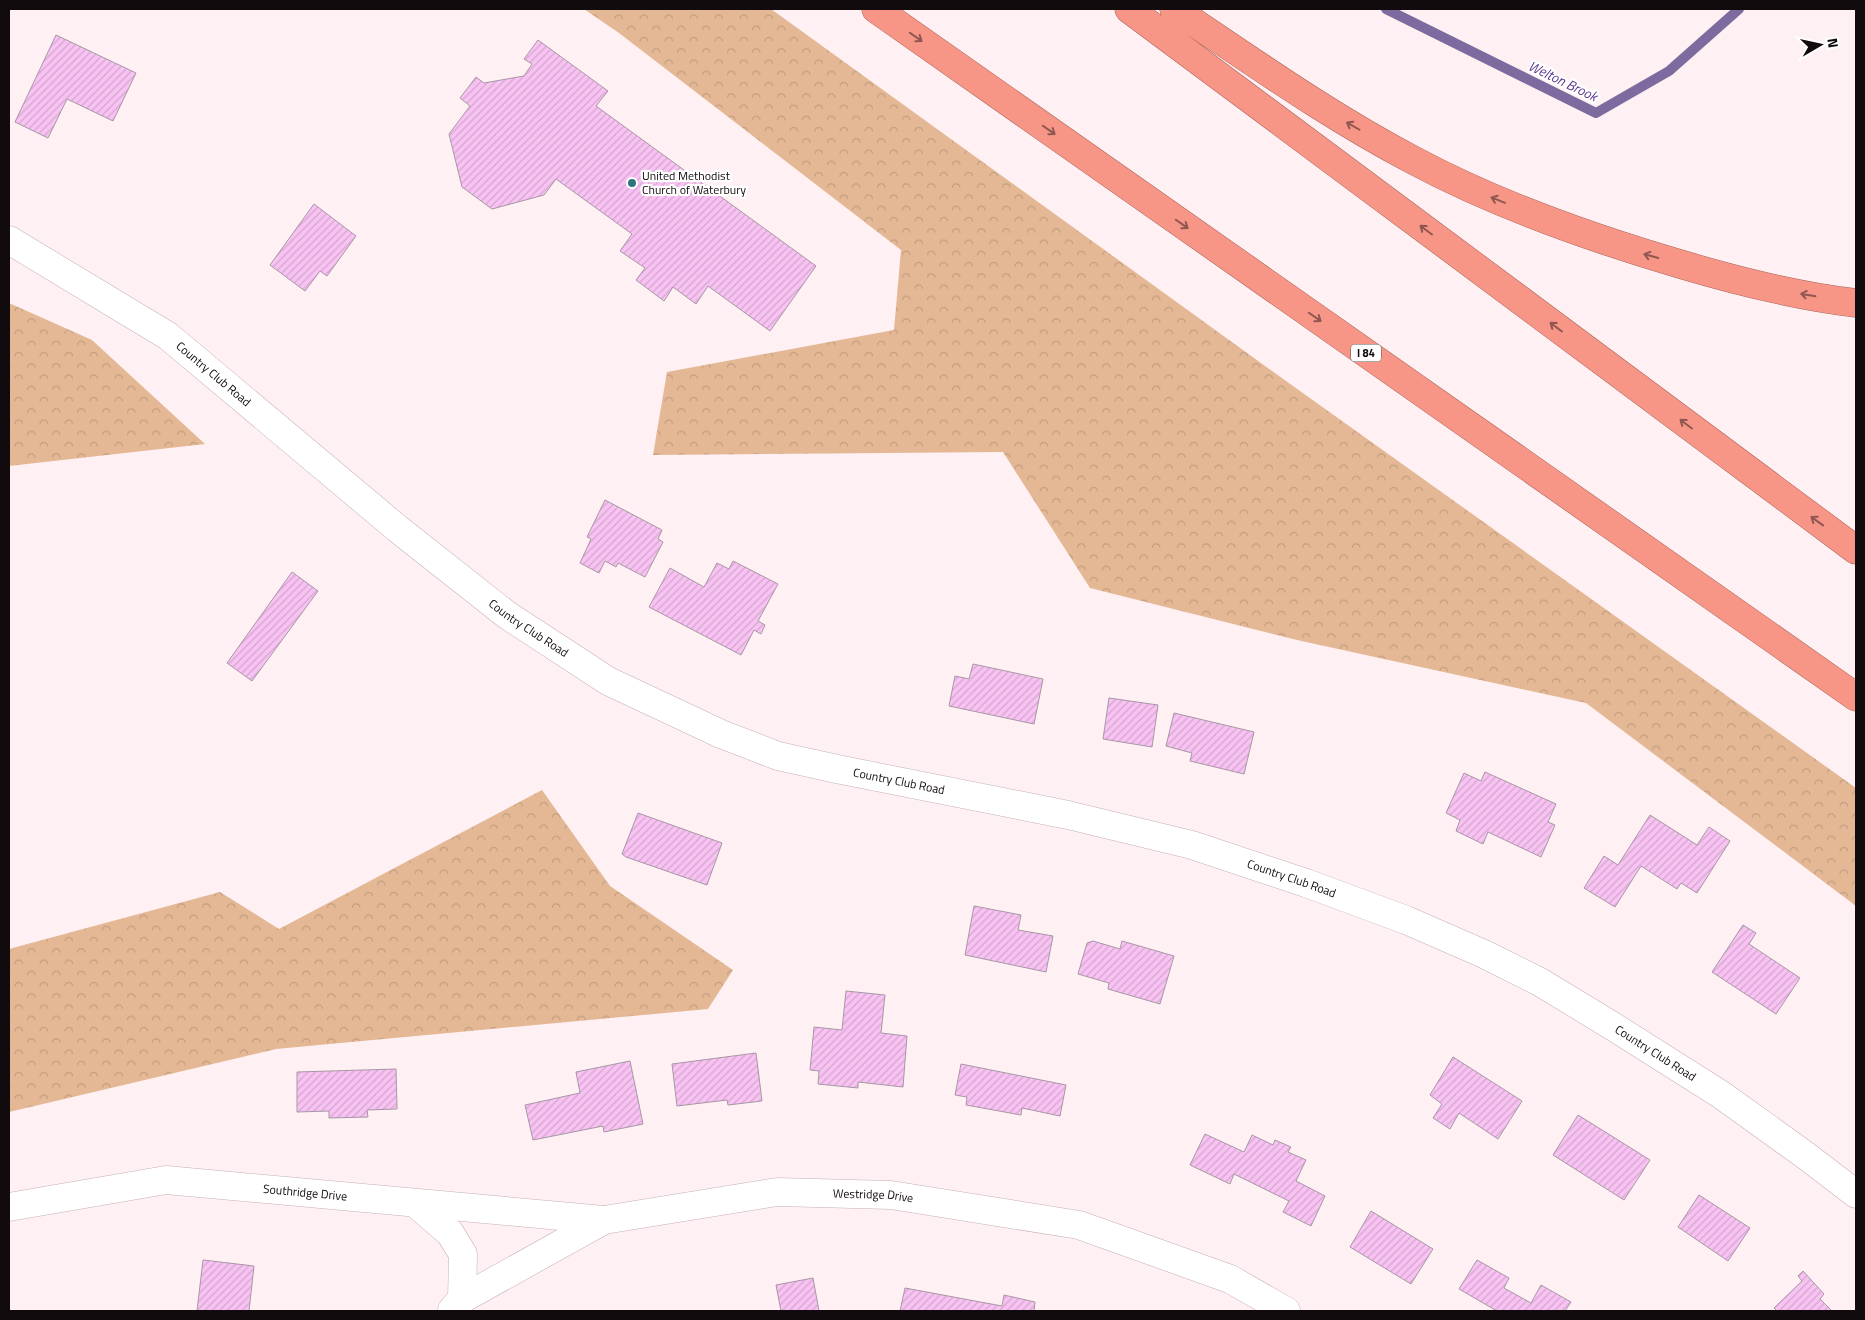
<svg xmlns="http://www.w3.org/2000/svg" width="1865" height="1320" viewBox="0 0 1865 1320" font-family="'Titillium Web',sans-serif">
<style>
.forest{fill:url(#forest-crowns)}
.lines{fill:none;stroke-linecap:round;stroke-linejoin:round}
.stream{stroke:#7d6a9e;stroke-width:10}
.building{fill:url(#building-hatch);stroke:#a797a5}
.minor-casing{stroke:#c6b0b6;stroke-width:29}
.highway-casing{stroke:#a7655c;stroke-width:29}
.minor{stroke:#fff;stroke-width:28}
.highway{stroke:#f79686;stroke-width:28}
.oneway{stroke:#905750}
.poi-dot{fill:#2c747e;stroke:#fff;stroke-width:2}
.labels{text-anchor:middle;stroke-width:4.5;stroke-linejoin:round;paint-order:stroke}
.shield{fill:#fff;stroke:#595456;stroke-width:1}
.shield-label{font-size:11px;font-weight:bold;fill:#120b0d}
.poi-label{font-size:12px;fill:#120b0d;stroke:#fff;text-anchor:start}
.street-label{font-size:12px;fill:#120b0d;stroke:#fff}
.water-label{font-size:14px;font-style:italic;fill:#5a388e;stroke:#fff}
</style>
<defs>
<pattern id="forest-crowns" width="20" height="18" patternUnits="userSpaceOnUse" patternTransform="scale(1.25)"><rect width="20" height="18" fill="#e4b895"/><path d="M2 6a3 3 0 1 1 6 0M12 15a3 3 0 1 1 6 0" fill="none" stroke="#c39d7f"/></pattern>
<pattern id="building-hatch" width="6" height="6" patternUnits="userSpaceOnUse" patternTransform="scale(1.25)"><rect width="6" height="6" fill="#f8c3f3"/><path d="M-1 1l2-2M0 6l6-6M5 7l2-2" fill="none" stroke="#d4a6cf"/></pattern>
</defs>
<rect width="100%" height="100%" fill="#fef0f3"/>
<path class="forest" d="M584 9H771L1279 376 1856 788V906L1586 703 1297 640 1090 588 1003 452 653 455 667 372 894 330 901 250 619 33Z
M9 303 92 340 205 444 9 466Z
M542 790 610 886 733 970 708 1009 276 1049 9 1112V949L220 892 279 929Z"/>
<g class="lines">
<path class="stream" d="M1386 9 1596 113 1669 71 1739 9"/>
</g>
<path class="building" d="M56 35 136 73 113 121 67 99 48 138 15 122Z
M538 40 608 91 596 106 816 266 770 331 708 286 696 304 673 287 664 301 636 280 645 268 620 251 632 234 556 179 544 195 492 209 462 187 449 134 470 106 460 98 476 77 484 83 524 76 532 64 524 59Z
M314 204 356 236 327 276 320 271 305 291 270 265Z
M605 500 662 530 658 539 663 542 645 577 618 563 616 567 605 561 599 573 580 563 591 539 587 537Z
M733 561 778 584 758 621 765 625 761 634 754 630 741 655 649 607 670 568 704 587 717 563 729 569Z
M292 572 318 591 252 681 227 663Z
M973 664 1043 679 1034 724 949 706 955 676 969 679Z
M1109 698 1158 705 1152 747 1103 739Z
M1174 713 1254 732 1244 774 1190 761 1192 753 1166 746Z
M1485 772 1556 804 1548 822 1555 825 1541 857 1488 832 1483 844 1456 831 1460 820 1446 813 1464 773 1481 781Z
M638 813 722 843 707 885 626 857 622 854Z
M1650 815 1697 845 1709 827 1730 841 1697 893 1681 883 1677 889 1641 866 1615 907 1584 888 1604 856 1618 865Z
M974 906 1021 915 1018 930 1053 936 1046 972 965 955Z
M1743 925 1756 933 1749 944 1800 978 1776 1014 1712 972Z
M1093 941 1120 949 1122 941 1174 956 1160 1004 1108 989 1109 983 1078 974 1087 943Z
M846 991 885 995 881 1033 907 1036 903 1087 858 1082V1088L818 1084 819 1071 810 1070 814 1027 842 1030Z
M756 1053 762 1101 728 1105 727 1100 677 1106 672 1064Z
M1453 1057 1522 1101 1498 1139 1459 1113 1450 1129 1433 1118 1442 1104 1430 1095Z
M630 1061 643 1124 604 1132 603 1126 533 1140 525 1105 580 1093 576 1072Z
M961 1064 1066 1085 1060 1116 1022 1108 1021 1115 966 1105 967 1097 955 1095Z
M396 1069 397 1109 367 1110 368 1117 329 1118V1111L297 1112V1072Z
M1578 1115 1650 1160 1624 1200 1553 1155Z
M1205 1134 1244 1152 1252 1135 1273 1145 1275 1140 1291 1147 1288 1152 1306 1160 1296 1181 1325 1196 1311 1226 1283 1212 1289 1201 1234 1174 1230 1184 1190 1165Z
M1699 1195 1750 1228 1728 1261 1678 1227Z
M1371 1211 1433 1249 1411 1284 1350 1247Z
M203 1260 254 1266 249 1311H197Z
M1477 1260 1509 1278 1504 1288 1531 1303 1541 1285 1571 1302 1565 1311H1497L1459 1289Z
M1803 1271 1824 1294 1820 1299 1832 1311H1777L1774 1308 1802 1281 1798 1276Z
M813 1278 819 1311H781L776 1285Z
M905 1288 1002 1306 1004 1295 1035 1302 1034 1311H900Z"/>
<g class="lines">
<g class="minor-casing">
<g id="minor">
<path id="s1" d="M9 240 168 336 398 529 507 615 608 681 721 734 778 756 837 769 1068 815 1192 845 1306 883 1406 920 1484 954 1540 982 1614 1027 1720 1094 1805 1155 1856 1194"/>
<path d="M415 1203 450 1233 463 1254 462 1299 452 1310"/>
<path id="s2" d="M9 1207 166 1180 604 1220"/>
<path id="s3" d="M462 1299 604 1220 777 1192 891 1195 1079 1225 1230 1279 1286 1311"/>
</g>
</g>
<g class="highway-casing">
<path id="highway" d="M876 9 1856 697
M1129 9 1856 550
M1174 9C1252 61 1329 116 1413 160 1497 205 1588 237 1680 264 1737 281 1797 296 1856 303"/>
</g>
<use href="#minor" class="minor"/>
<use href="#highway" class="highway"/>
</g>
<defs><path id="oneway-shaft" d="M-6 0H5M1.5-3L5.5 0L1.5 3" fill="none" stroke-width="1.6" stroke-linecap="round" stroke-linejoin="round" transform="scale(1.25)"/></defs>
<g class="oneway">
<use href="#oneway-shaft" transform="translate(916 37) rotate(35)"/>
<use href="#oneway-shaft" transform="translate(1353 126) rotate(-150)"/>
<use href="#oneway-shaft" transform="translate(1049 130) rotate(35)"/>
<use href="#oneway-shaft" transform="translate(1498 200) rotate(-158)"/>
<use href="#oneway-shaft" transform="translate(1182 224) rotate(35)"/>
<use href="#oneway-shaft" transform="translate(1426 230) rotate(-143)"/>
<use href="#oneway-shaft" transform="translate(1651 256) rotate(-164)"/>
<use href="#oneway-shaft" transform="translate(1808 295) rotate(-170)"/>
<use href="#oneway-shaft" transform="translate(1315 317) rotate(35)"/>
<use href="#oneway-shaft" transform="translate(1556 327) rotate(-143)"/>
<use href="#oneway-shaft" transform="translate(1686 424) rotate(-143)"/>
<use href="#oneway-shaft" transform="translate(1817 521) rotate(-144)"/>
</g>
<circle class="poi-dot" cx="632" cy="183" r="5"/>
<g class="labels">
<rect class="shield" x="1351" y="344.5" width="30" height="17" rx="4"/>
<g class="shield-label">
<text x="1366" y="357">I 84</text>
</g>
<g class="poi-label">
<text x="642" y="180">United Methodist<tspan x="642" dy="14">Church of Waterbury</tspan></text>
</g>
<g class="street-label">
<text dy="4" stroke="none"><textPath href="#s1" startOffset="245">Country Club Road</textPath></text>
<text dy="4" stroke="none"><textPath href="#s1" startOffset="650">Country Club Road</textPath></text>
<text dy="4" stroke="none"><textPath href="#s1" startOffset="1055">Country Club Road</textPath></text>
<text dy="4" stroke="none"><textPath href="#s1" startOffset="1460">Country Club Road</textPath></text>
<text dy="4" stroke="none"><textPath href="#s1" startOffset="1865">Country Club Road</textPath></text>
<text dy="4" stroke="none"><textPath href="#s2" startOffset="299">Southridge Drive</textPath></text>
<text dy="4" stroke="none"><textPath href="#s3" startOffset="434">Westridge Drive</textPath></text>
</g>
<g class="water-label">
<text transform="translate(1563 81) rotate(26)" y="5">Welton Brook</text>
</g>
</g>
<rect width="1865" height="1320" fill="none" stroke="#120b0d" stroke-width="20"/>
<g transform="translate(1820 45) rotate(81)" stroke="#ffffff" stroke-width="4" paint-order="stroke">
<path d="M0-4L9 19L0 12L-9 19Z" fill="#120b0d"/>
<text y="-8" font-size="14" font-weight="bold" text-anchor="middle" fill="#120b0d">N</text>
</g>
</svg>
